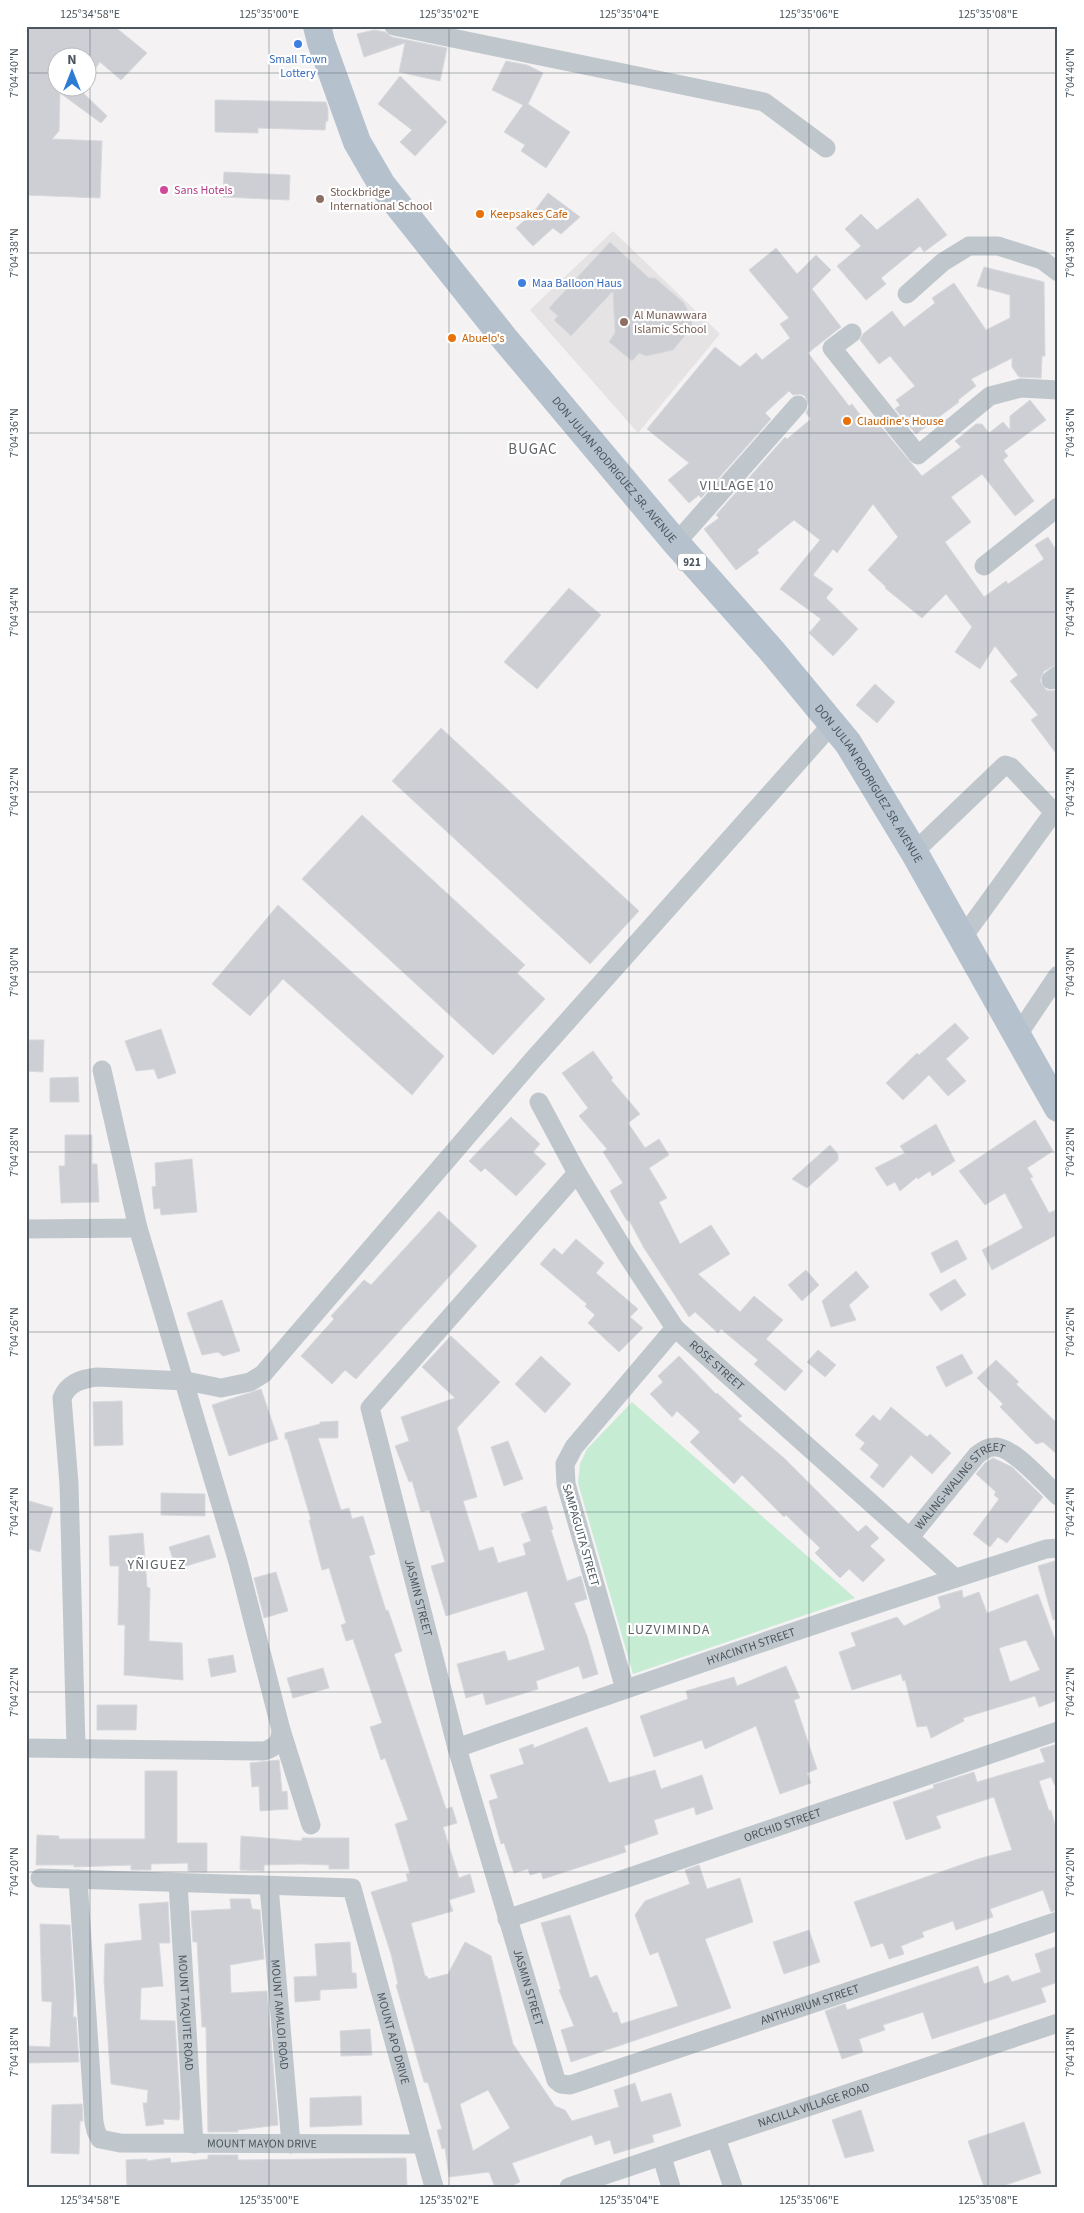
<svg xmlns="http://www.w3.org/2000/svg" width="1084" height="2213" viewBox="0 0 1084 2213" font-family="'Source Sans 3',sans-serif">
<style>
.education{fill:#e5e3e4}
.green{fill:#c6ecd4}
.building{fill:#cdcfd4;stroke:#d7d9dd;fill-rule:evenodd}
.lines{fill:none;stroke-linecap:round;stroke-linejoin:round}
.minor{stroke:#bfc7cd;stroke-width:19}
.primary{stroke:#b5c2ce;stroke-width:28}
.ticks{fill:none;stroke:#4b565e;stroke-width:1;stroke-opacity:0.45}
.shop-dot{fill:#3f7fe0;stroke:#fff;stroke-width:2}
.hotel-dot{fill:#d1479c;stroke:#fff;stroke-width:2}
.education-dot{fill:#8d6e63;stroke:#fff;stroke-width:2}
.food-dot{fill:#e8710a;stroke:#fff;stroke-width:2}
.labels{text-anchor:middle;stroke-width:4.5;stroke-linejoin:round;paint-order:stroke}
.shield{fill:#fff;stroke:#81898e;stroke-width:1}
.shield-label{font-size:11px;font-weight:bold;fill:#4b565e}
.shop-label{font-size:12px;fill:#366cbe;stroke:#fff}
.hotel-label{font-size:12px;fill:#b23c85;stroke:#fff;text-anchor:start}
.education-label{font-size:12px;fill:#785e54;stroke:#fff;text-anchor:start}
.food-label{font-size:12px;fill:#c56008;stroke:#fff;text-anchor:start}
.street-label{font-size:12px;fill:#4b565e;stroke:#fff}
.neighbourhood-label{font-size:14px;letter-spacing:1px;fill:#5f6366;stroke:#fff}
.quarter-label{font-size:15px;letter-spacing:1px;fill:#5f6366;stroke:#fff}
.neatline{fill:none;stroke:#4b565e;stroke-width:2}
.ticks-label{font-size:12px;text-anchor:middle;fill:#4b565e}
</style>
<rect width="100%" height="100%" fill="#f4f2f2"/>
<path class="education" d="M613 231 720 334 638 433 530 310Z"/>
<path class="green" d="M632 1402 855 1598 633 1674 578 1483 580 1464 587 1449Z"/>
<path class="building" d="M26 26H114L147 53 121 80 100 62 88 79V58H58V88H78L107 116 101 123 60 93 59 131 52 139 102 141 100 198 26 195Z
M374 30 385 32 392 37 447 48 440 81 399 72 405 43 364 57 357 34Z
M506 61 527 65 543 73 528 104 570 132 546 168 521 151 525 145 504 132 523 105 492 90Z
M400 76 447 122 415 156 400 142 412 130 378 104Z
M215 100 326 102 328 109V121H326L325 130 258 128V133L215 132Z
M224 172 290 175 289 200 223 197Z
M548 193 580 217 561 234 553 228 533 246 516 228 533 213Z
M918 198 947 235 924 252 920 246 881 278 886 284 866 300 837 266 861 246 845 229 861 214 877 230Z
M610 242 649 278H655L684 303 691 317 692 327 673 350 646 356 639 353 632 361 609 342 615 333 613 291 571 336 554 320 558 316 549 308Z
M776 248 797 274 816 255 831 270 812 289 841 327 808 353 849 406 852 404 870 428 877 422 922 476 961 447 955 441 976 424H982L989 433 1003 422 1010 430V416L1030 400 1046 420 1004 451 1008 456 1003 460 1034 501 1015 516 982 474 951 497 971 522 945 542 984 597 1006 581 1008 584 1044 559 1035 545 1048 537 1056 550 1058 548V664L1044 671 1040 681 1046 690 1052 691 1058 689V756L1031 720 1038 715 1010 681 1018 675 995 646 980 669 955 652 972 627 946 594 922 618 885 588 886 587 868 570 898 537 873 504 837 553 833 549 813 575 833 589 826 598 858 629 833 656 809 633 821 619 780 589 820 540 794 520 757 550 759 553 736 570 704 529 719 518 716 515 785 437 787 439 811 419 806 413 809 407 805 396 800 394 793 395 789 391 765 413 771 419 701 498 699 495 689 503 668 480 689 463 647 429 715 347 740 367 756 353 762 360 790 338 780 324 789 318 749 270Z
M984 267 1044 282 1045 356H1042L1041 378 1019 377 1012 367V358L971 379 976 386 958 400 959 402 916 434 895 409 900 405 896 400 915 386 890 356 879 364 860 340 863 334 892 311 904 327 935 303 932 298 954 283 986 330 1010 318V295L977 286Z
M569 588 601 615 537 689 504 662Z
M875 684 895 702 877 723 856 705Z
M441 728 639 911 590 964 392 781Z
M362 815 525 965 517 973 545 999 493 1055 302 879Z
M278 905 444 1056 412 1095 283 979 250 1016 212 984Z
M955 1023 969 1038 946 1059 966 1081 948 1096 929 1075 903 1100 886 1083 917 1053 919 1055Z
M161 1029 176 1073 158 1079 154 1069 136 1071 125 1041Z
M26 1040H44L43 1072 26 1071Z
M593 1051 613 1078 611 1080 640 1114 628 1123 645 1148 659 1139 669 1155 649 1168 667 1198 659 1202 680 1244 711 1225 730 1254 698 1274 740 1312 754 1296 783 1320 766 1339 803 1371 785 1391 754 1364 758 1360 721 1329 718 1333 695 1312 689 1317 644 1248 629 1220 627 1221 610 1191 623 1183 603 1152 607 1149 579 1116 588 1108 562 1073Z
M78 1077 79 1102H50V1078Z
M511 1117 540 1144 533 1152 546 1164 516 1196 485 1168 481 1172 469 1161Z
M1035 1120 1053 1151 1027 1168 1033 1177 1030 1178 1049 1213 1058 1209V1234L992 1270 982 1250 1023 1228 1005 1193 985 1205 959 1171Z
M936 1124 955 1161 932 1176 930 1171 918 1179 917 1177 900 1191 895 1182 887 1186 875 1168 905 1153 900 1146Z
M65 1135H92V1164H97L99 1202 61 1203 59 1166H65Z
M830 1145 838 1154V1160L807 1188 792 1179Z
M192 1159 197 1212 161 1215 160 1208 154 1209 152 1187 156 1186 155 1163Z
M439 1211 477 1246 356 1379 345 1370 332 1384 301 1356 334 1319 331 1316 364 1280 371 1285Z
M576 1239 604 1263 596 1273 638 1309 630 1317 643 1328 619 1352 588 1323 595 1315 585 1306 587 1304 540 1264 554 1248 562 1255Z
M957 1240 967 1259 941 1273 931 1253Z
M806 1270 819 1285 802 1301 788 1285Z
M856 1271 869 1287 849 1305 856 1320 831 1327 822 1301Z
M955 1279 966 1295 941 1311 929 1294Z
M222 1300 240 1351 223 1356 218 1352 202 1355 187 1313Z
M451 1336 500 1382 457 1428 477 1497 463 1501 479 1551 493 1547 498 1563 526 1555 523 1544 531 1541 521 1514 546 1506 553 1529 551 1530 567 1581 581 1576 587 1599 574 1603 587 1636 598 1674 583 1679 579 1666 536 1681 538 1689 486 1705 483 1693 466 1698 457 1664 505 1651 508 1661 545 1650 527 1591 446 1616 431 1566 445 1562 429 1510 421 1512 412 1481 409 1482 395 1446 409 1441 401 1417 455 1398 422 1367Z
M818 1350 836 1365 825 1377 807 1362Z
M962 1354 973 1373 946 1387 936 1367Z
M541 1356 571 1384 545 1413 515 1384Z
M679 1356 716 1394 717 1393 742 1416 738 1419 784 1458 858 1532 866 1525 879 1538 870 1546 885 1560 863 1582 849 1569 840 1578 815 1553 820 1548 786 1515 784 1517 742 1475 734 1484 690 1442 700 1432 677 1411 672 1417 650 1394 663 1382 658 1376Z
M996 1360 1019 1382 1016 1384 1058 1424V1455L1043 1442 1036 1444 1000 1407 1003 1404 977 1378Z
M261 1389 278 1439 229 1456 212 1405Z
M122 1401 123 1445 94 1446 93 1402Z
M891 1407 927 1437 930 1434 951 1453 932 1474 911 1455 883 1488 870 1477 879 1465 860 1449 865 1443 855 1435 873 1415 880 1421Z
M338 1421V1438H318L341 1510 349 1508 352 1519 363 1516 375 1554 369 1556 386 1611 388 1610 402 1651 394 1654 446 1809 452 1807 457 1823 443 1827 459 1878 470 1874 475 1892 449 1900 453 1911 411 1923 425 1976H427L428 1979 448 1974 465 1942 491 1956 513 2044 555 2106 565 2110 572 2121 619 2107 614 2090 635 2083 641 2102 671 2093 681 2126 652 2135 654 2142 614 2154 610 2140 595 2145 592 2135 512 2163 520 2182 509 2187H495L489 2172 449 2177 445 2148 442 2149 437 2130 442 2129 428 2083 424 2082 396 1985 398 1984 391 1954 371 1892 408 1881 406 1874 410 1873 395 1824 408 1820 385 1758 381 1760 370 1727 382 1723 353 1639 346 1641 341 1625 346 1623 329 1568 322 1570 309 1520H311L287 1439H285V1433L320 1424V1422ZM488 2090 510 2128 473 2151 460 2104Z
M508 1441 523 1479 504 1486 491 1447Z
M993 1458 1012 1467 1043 1497 1007 1543 998 1537 990 1547 973 1534 999 1499 994 1495 996 1492 976 1474 985 1463Z
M161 1493 205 1494V1516L161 1515Z
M26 1500 53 1508 40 1552 26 1548Z
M143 1533 147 1587 150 1588 149 1641 182 1643 183 1680 124 1675 125 1625H118L119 1566H110L109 1536Z
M209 1535 216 1557 176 1569 169 1547Z
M1058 1560V1619L1053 1620 1038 1566Z
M276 1572 288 1611 264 1618 254 1578Z
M962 1590 963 1598 979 1592 987 1613 1038 1594 1058 1648V1700L1039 1707 1035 1696 963 1718 964 1721 931 1738 927 1726 917 1727 905 1680 903 1681 901 1674 852 1690 839 1652 856 1646 851 1633 897 1617 904 1626 941 1608 938 1597ZM1026 1640 1040 1670 1010 1682 999 1648Z
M233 1655 236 1672 211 1677 208 1659Z
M786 1666 800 1698 794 1700 817 1769 807 1773 811 1783 780 1794 756 1726 705 1749 702 1740 654 1757 640 1716 688 1699 686 1691 734 1677 737 1686Z
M323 1668 329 1688 293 1698 287 1678Z
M97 1705H137L136 1730H97Z
M587 1727 609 1783 655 1770 661 1789 702 1775 713 1809 696 1815 694 1807 654 1820 658 1834 624 1846 626 1852 543 1879 541 1872 530 1875 528 1869 514 1873 504 1843 501 1844 489 1801 498 1798 490 1775 524 1764 519 1749 533 1744 534 1748Z
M1058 1744V1792L1051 1777 1039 1781 1049 1811 1051 1810 1058 1836V1910L1051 1912 1043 1890 990 1909 993 1917 956 1930 953 1921 922 1932 924 1937 901 1946 904 1954 889 1959 883 1943 871 1947 854 1902 978 1859 1012 1850 994 1797 936 1816 941 1828 906 1840 893 1802 934 1788 933 1785 974 1772 977 1782 1045 1762 1040 1749Z
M279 1760 282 1792 287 1791 288 1809 260 1811 259 1786 252 1787 250 1763Z
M145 1771H177V1843H207V1872L188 1871V1863L151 1864V1870H131V1865L74 1867V1865H36L37 1835 59 1836V1839H145Z
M241 1836 302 1841V1838H349V1869H329V1865L302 1864 264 1865V1871L240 1870Z
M699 1865 707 1889 740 1878 753 1922 705 1939 731 2008 571 2062 561 2030 574 2026 559 1990 561 1989 541 1923 570 1915 590 1978 597 1975 613 2013 617 2012 621 2024 678 2006 658 1952 650 1955 635 1915 645 1901 690 1884 685 1870Z
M230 1899H250L252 1909 260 1910 264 1959 230 1965 231 1993 267 1991 278 2125 238 2130V2132H208L206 2027H202L197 1942H193L191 1911 231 1909Z
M168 1902 170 1943H159L163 1986 141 1988 140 2020 175 2021 180 2107 179 2120 163 2119 164 2124 146 2126 143 2103H147L148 2090 111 2084 104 1980 105 1944 142 1940 139 1904Z
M40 1924 70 1925 74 1994 73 2017H76L79 2062 26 2063V2046L50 2047 52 2002 42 2001Z
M809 1930 820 1962 784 1974 773 1942Z
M350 1942 352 1973H356L357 1988 320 1990V2000L295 2002 294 1977 317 1976 315 1944Z
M1058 1946V1982L1041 1988 1046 2002 932 2039 923 2012 883 2025 885 2030 859 2039 863 2052 842 2059 825 2011 845 2004 847 2010 978 1966 984 1984 1008 1975 1012 1982 1041 1972 1035 1954Z
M370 2029 372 2055 341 2056 340 2031Z
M361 2096 362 2125 310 2127V2098Z
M82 2104 83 2121H80L79 2154 51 2153 52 2105Z
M861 2110 874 2151 845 2158 832 2120Z
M1024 2122 1041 2173 1000 2187H984L968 2141Z
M208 2155H238V2160L406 2158 407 2187H127L126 2160 147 2159V2161L170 2158 171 2163 208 2159Z"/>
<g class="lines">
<g class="minor">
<path d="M394 26 764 102 826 148"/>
<path d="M907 294 943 262 969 246H998L1042 260 1058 272"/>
<path d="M852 333 832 348 918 455 990 396 1021 388 1058 390"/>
<path d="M676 543 798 405"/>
<path d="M984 566 1058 507"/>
<path d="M1051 680 1058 675"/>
<path d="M914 852 1005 765 1011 767 1051 809V816L963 937"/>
<path d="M1017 1036 1058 975"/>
<path id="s1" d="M539 1102 577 1173 627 1255 675 1328 955 1578"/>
<path id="s2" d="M577 1173 370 1408 457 1748 556 2080 561 2084 570 2085 1058 1921"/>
<path d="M26 1229 138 1228"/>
<path id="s3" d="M910 1537 977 1455C982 1451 988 1447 994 1447 1012 1445 1045 1484 1058 1496"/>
<path d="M625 1689 566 1484 565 1464 574 1447 675 1328"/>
<path d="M281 1730 311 1825"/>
<path d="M76 1747 69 1484 62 1398C68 1383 81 1379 97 1377L186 1381 221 1388 250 1382 263 1374 531 1062 833 723"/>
<path d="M26 1748 264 1751C276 1747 280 1743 281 1730L238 1562 138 1228 102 1070"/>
<path id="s4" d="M457 1748C653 1679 849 1612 1046 1549L1058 1548"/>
<path id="s5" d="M40 1878 352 1888 434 2187"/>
<path id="s6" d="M78 1879 94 2122 96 2131 100 2139 120 2143 422 2144"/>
<path id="s7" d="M178 1883 194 2144"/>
<path id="s8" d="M269 1886 291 2144"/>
<path id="s9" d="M507 1919 1058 1731"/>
<path d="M716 2138 733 2187"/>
<path d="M662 2157 671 2187"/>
<path id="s10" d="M569 2187 1058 2023"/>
</g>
<path class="primary" id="s11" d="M317 26 321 42 357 142 382 185 504 338 676 543 771 650 848 743 914 852 1058 1108"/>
</g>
<path class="ticks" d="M90 26V2187M269 26V2187M449 26V2187M629 26V2187M809 26V2187M988 26V2187M26 73H58M88 73H1058M26 253H1058M26 433H1058M26 612H1058M26 792H1058M26 972H1058M26 1152H1058M26 1332H1058M26 1512H1058M26 1692H1058M26 1872H1058M26 2052H1058"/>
<g class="shop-dot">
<circle cx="298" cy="44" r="5"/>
<circle cx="522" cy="283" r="5"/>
</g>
<circle class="hotel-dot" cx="164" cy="190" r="5"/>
<g class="education-dot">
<circle cx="320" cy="199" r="5"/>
<circle cx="624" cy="322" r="5"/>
</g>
<g class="food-dot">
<circle cx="480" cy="214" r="5"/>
<circle cx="452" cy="338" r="5"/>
<circle cx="847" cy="421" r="5"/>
</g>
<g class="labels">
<rect class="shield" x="678" y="553.5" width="28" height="17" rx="4"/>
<g class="shield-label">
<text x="692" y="566">921</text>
</g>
<g class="shop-label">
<text x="298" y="63">Small Town<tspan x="298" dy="14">Lottery</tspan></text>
<text x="532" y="287" text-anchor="start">Maa Balloon Haus</text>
</g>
<g class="hotel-label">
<text x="174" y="194">Sans Hotels</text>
</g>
<g class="education-label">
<text x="330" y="196">Stockbridge<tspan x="330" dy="14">International School</tspan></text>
<text x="634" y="319">Al Munawwara<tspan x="634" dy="14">Islamic School</tspan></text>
</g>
<g class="food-label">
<text x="490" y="218">Keepsakes Cafe</text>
<text x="462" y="342">Abuelo's</text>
<text x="857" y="425">Claudine's House</text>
</g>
<g class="street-label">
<text dy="4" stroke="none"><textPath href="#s11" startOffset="540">DON JULIAN RODRIGUEZ SR. AVENUE</textPath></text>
<text dy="4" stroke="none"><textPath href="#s11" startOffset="945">DON JULIAN RODRIGUEZ SR. AVENUE</textPath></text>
<text dy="4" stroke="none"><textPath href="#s1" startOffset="320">ROSE STREET</textPath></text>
<text dy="4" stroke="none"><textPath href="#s3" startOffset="74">WALING-WALING STREET</textPath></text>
<text transform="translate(581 1535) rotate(74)" y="4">SAMPAGUITA STREET</text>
<text dy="4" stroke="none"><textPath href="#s2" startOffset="509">JASMIN STREET</textPath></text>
<text dy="4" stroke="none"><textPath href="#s4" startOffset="311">HYACINTH STREET</textPath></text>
<text dy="4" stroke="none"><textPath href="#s9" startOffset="291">ORCHID STREET</textPath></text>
<text dy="4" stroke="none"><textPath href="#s2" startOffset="914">JASMIN STREET</textPath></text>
<text dy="4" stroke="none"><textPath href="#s2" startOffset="1279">ANTHURIUM STREET</textPath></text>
<text dy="4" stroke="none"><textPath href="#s7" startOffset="130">MOUNT TAQUITE ROAD</textPath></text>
<text dy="4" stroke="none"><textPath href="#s8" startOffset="129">MOUNT AMALOI ROAD</textPath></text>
<text dy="4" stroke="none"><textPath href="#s5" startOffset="468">MOUNT APO DRIVE</textPath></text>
<text dy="4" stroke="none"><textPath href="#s10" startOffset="258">NACILLA VILLAGE ROAD</textPath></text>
<text dy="4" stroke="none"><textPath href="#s6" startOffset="424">MOUNT MAYON DRIVE</textPath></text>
</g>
<g class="neighbourhood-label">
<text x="737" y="490">VILLAGE 10</text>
<text x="157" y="1569">YÑIGUEZ</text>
<text x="669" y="1634">LUZVIMINDA</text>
</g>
<g class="quarter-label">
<text x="533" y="454">BUGAC</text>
</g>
</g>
<rect width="1084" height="2213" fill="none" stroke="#ffffff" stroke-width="55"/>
<g transform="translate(72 72)"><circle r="24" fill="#ffffff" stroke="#b7bbbf"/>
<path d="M0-4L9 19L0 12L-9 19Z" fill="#2c7bd5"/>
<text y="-8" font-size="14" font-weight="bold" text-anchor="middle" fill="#4b565e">N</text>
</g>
<rect x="28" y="28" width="1028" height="2158" class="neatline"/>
<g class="ticks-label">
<text x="90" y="18">125°34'58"E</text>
<text x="269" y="18">125°35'00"E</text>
<text x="449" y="18">125°35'02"E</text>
<text x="629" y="18">125°35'04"E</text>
<text x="809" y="18">125°35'06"E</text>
<text x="988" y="18">125°35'08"E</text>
<text transform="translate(14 73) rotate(-90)" y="4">7°04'40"N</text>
<text transform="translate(1070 73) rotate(-90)" y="4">7°04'40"N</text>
<text transform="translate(14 253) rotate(-90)" y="4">7°04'38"N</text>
<text transform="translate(1070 253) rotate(-90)" y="4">7°04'38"N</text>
<text transform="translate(14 433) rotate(-90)" y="4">7°04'36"N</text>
<text transform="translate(1070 433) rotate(-90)" y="4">7°04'36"N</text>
<text transform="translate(14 612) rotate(-90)" y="4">7°04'34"N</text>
<text transform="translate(1070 612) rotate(-90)" y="4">7°04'34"N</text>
<text transform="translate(14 792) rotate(-90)" y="4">7°04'32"N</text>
<text transform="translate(1070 792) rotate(-90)" y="4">7°04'32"N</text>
<text transform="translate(14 972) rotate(-90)" y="4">7°04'30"N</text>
<text transform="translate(1070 972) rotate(-90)" y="4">7°04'30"N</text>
<text transform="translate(14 1152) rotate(-90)" y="4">7°04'28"N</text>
<text transform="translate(1070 1152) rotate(-90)" y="4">7°04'28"N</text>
<text transform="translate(14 1332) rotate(-90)" y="4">7°04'26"N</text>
<text transform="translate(1070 1332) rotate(-90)" y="4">7°04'26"N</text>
<text transform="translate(14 1512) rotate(-90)" y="4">7°04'24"N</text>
<text transform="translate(1070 1512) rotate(-90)" y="4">7°04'24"N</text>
<text transform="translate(14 1692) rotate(-90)" y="4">7°04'22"N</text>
<text transform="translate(1070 1692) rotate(-90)" y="4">7°04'22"N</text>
<text transform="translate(14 1872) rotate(-90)" y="4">7°04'20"N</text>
<text transform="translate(1070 1872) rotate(-90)" y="4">7°04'20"N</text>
<text transform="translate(14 2052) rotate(-90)" y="4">7°04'18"N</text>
<text transform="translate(1070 2052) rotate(-90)" y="4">7°04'18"N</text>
<text x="90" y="2204">125°34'58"E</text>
<text x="269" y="2204">125°35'00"E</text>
<text x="449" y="2204">125°35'02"E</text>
<text x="629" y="2204">125°35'04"E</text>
<text x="809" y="2204">125°35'06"E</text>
<text x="988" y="2204">125°35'08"E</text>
</g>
</svg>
